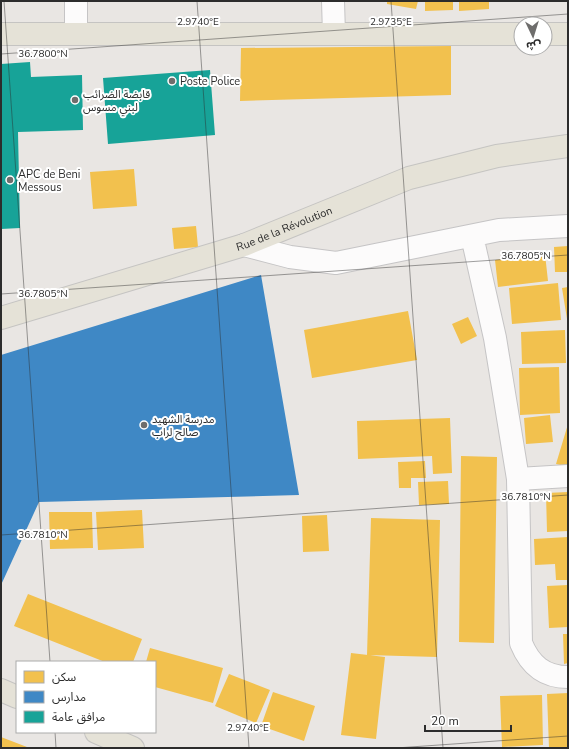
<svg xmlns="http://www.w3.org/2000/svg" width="569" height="749" viewBox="0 0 569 749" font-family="'Nunito Sans','Noto Sans Arabic',sans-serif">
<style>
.homes{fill:#f2c14e}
.schools{fill:#3f88c5}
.public{fill:#17a398}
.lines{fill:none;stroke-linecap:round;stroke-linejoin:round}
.minor-casing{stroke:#c5c4c5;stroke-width:24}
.primary-casing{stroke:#c5c4c2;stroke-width:24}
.minor{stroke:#fcfbfb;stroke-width:22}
.primary{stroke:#e5e2d7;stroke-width:22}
.ticks{fill:none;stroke:#2c2c2c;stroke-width:1;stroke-opacity:0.45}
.poi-dot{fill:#6e6d6c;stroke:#fff;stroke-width:1.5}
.labels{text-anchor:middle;stroke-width:4;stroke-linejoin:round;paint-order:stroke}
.poi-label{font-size:11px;fill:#2c2c2c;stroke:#fff;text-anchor:start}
.street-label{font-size:11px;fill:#2c2c2c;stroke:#fff}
.ticks-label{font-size:10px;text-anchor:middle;fill:#2c2c2c;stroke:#fff;stroke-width:4;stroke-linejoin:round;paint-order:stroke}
</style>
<rect width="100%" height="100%" fill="#e9e6e3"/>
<path class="homes" d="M387 1H418L416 9 387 4Z
M425 1H453V10L425 11Z
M459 1H489V9L459 11Z
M451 46V95L240 101 241 48Z
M134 169 137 206 93 209 90 172Z
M196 226 198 247 174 249 172 228Z
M568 246V272H555L554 247Z
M545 254 548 281 498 287 495 260Z
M558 283 561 320 512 324 509 288Z
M568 287V319H567L562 288Z
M408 311 417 360 312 378 304 330Z
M468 317 477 336 461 344 452 324Z
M565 330 566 363 522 364 521 332Z
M559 367 560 413 520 415 519 368Z
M550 415 553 442 526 444 524 418Z
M450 418 452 473 433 474 432 456 358 459 357 421Z
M568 424V467L556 464Z
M461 456 497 457 494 643 459 642Z
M425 461 426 478H411V488H399L398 462Z
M448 481 449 504 419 505 418 482Z
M568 492V531L547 532 546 493Z
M142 510 144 548 98 550 96 512Z
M49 512H92L93 548 50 549Z
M327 515 329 551 303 552 302 516Z
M371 518 440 520 437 657 367 655Z
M568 537V580H556L555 564 535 565 534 539Z
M568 585V627L549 628 547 586Z
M28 594 142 639 133 662H105L14 626Z
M563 634H568V663L564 664Z
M150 648 223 668 213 703 155 687V662H146Z
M351 653 385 657 376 739 341 735Z
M229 674 270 690 256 723 215 706Z
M273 692 315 706 304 741 261 726Z
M568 693V748H549L547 694Z
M542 695 543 745 502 747 500 696Z
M1 737 27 747V748H1Z"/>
<path class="schools" d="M261 275 299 495 39 502 1 585V355Z"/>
<path class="public" d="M30 62 31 77 82 75 83 130 18 132 20 228 1 229V64Z
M210 70 215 135 108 144 103 78Z"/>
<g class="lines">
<g class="minor-casing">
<path id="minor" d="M333 1 334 34
M76 34V1
M472 236 495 338 518 479 521 643C530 665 544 677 568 677
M244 245 290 257 336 263 499 230 568 226
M518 479 568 476"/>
</g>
<g class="primary-casing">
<g id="primary">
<path d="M1 34H521"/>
<path d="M545 34H568"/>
<path id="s1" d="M1 318 244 245 409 178 497 156 568 146"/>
<path d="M1 690 17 697"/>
<path d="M96 732 133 748"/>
</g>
</g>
<use href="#minor" class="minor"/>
<use href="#primary" class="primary"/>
</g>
<path class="ticks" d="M4 1 50 662M197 1 249 748M391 1 443 748M1 54 568 14M1 294 568 255M1 535 568 495M55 732 56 748M396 748 568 736"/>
<g class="poi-dot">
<circle cx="172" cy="81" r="4"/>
<circle cx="75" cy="100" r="4"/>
<circle cx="10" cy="180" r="4"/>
<circle cx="144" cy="425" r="4"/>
</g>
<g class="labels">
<g class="poi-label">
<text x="180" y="85">Poste Police</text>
<text x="83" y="98">قابضة الضرائب<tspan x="83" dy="13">لبني مسوس</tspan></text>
<text x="18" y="178">APC de Beni<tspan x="18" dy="13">Messous</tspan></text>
<text x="152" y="423">مدرسة الشهيد<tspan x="152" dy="13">صالح لراب</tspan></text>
</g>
<g class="street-label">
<text dy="4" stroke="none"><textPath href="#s1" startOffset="297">Rue de la Révolution</textPath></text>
</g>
</g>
<g class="ticks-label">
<text x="198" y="25">2.9740°E</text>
<text x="391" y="25">2.9735°E</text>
<text x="43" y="57">36.7800°N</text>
<text x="526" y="259">36.7805°N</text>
<text x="43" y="297">36.7805°N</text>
<text x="526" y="500">36.7810°N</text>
<text x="43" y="538">36.7810°N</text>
<text x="248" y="731">2.9740°E</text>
</g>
<rect width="569" height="749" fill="none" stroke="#2c2c2c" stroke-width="4"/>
<rect x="16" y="661" width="140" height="72" fill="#ffffff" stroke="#ababab"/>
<rect x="24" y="671" width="20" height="12" fill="#f2c14e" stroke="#ababab"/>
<text x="52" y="681" font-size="12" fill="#2c2c2c">سكن</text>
<rect x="24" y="691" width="20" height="12" fill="#3f88c5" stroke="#ababab"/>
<text x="52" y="701" font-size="12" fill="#2c2c2c">مدارس</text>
<rect x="24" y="711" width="20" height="12" fill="#17a398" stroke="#ababab"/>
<text x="52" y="721" font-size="12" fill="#2c2c2c">مرافق عامة</text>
<g transform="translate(533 36) rotate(176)"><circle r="19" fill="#ffffff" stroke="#ababab"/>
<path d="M0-3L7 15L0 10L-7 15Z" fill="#6e6d6c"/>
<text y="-6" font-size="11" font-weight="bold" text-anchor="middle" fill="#2c2c2c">ش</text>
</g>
<path d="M425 725v6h86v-6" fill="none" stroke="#2c2c2c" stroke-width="2"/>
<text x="431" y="725" font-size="12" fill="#2c2c2c" stroke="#ffffff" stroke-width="3" paint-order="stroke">20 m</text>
</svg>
